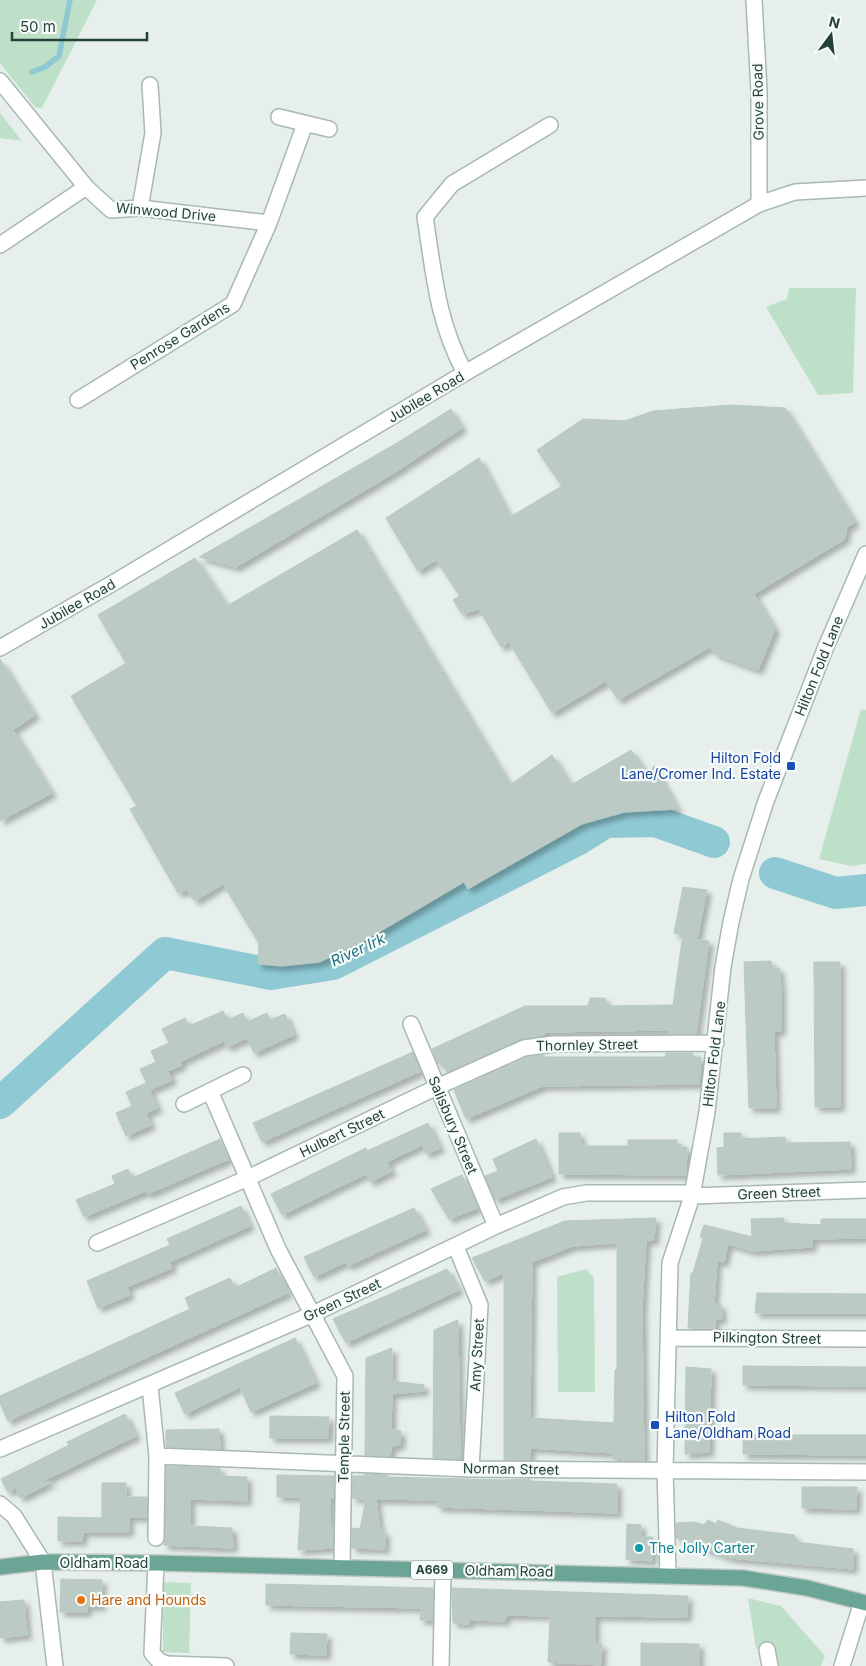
<svg xmlns="http://www.w3.org/2000/svg" width="866" height="1666" viewBox="0 0 866 1666" font-family="Inter,sans-serif">
<style>
.green{fill:#bfe0c8}
.lines{fill:none;stroke-linecap:round;stroke-linejoin:round}
.stream{stroke:#8ec9d4;stroke-width:5.5}
.river{stroke:#8ec9d4;stroke-width:32}
.building{fill:#bbcac4;stroke:#b8c9c2;fill-rule:evenodd;filter:url(#shadow)}
.minor-casing{stroke:#a8b8b2;stroke-width:18}
.major-casing{stroke:#c2cac8;stroke-width:18}
.minor{stroke:#fff;stroke-width:15}
.major{stroke:#6aa596;stroke-width:15}
.transit-dot{fill:#1a4fb4;stroke:#f7fbf9;stroke-width:2}
.culture-dot{fill:#0f9aa8;stroke:#f7fbf9;stroke-width:2}
.food-dot{fill:#e8710a;stroke:#f7fbf9;stroke-width:2}
.labels{text-anchor:middle;stroke-width:4.5;stroke-linejoin:round;paint-order:stroke}
.shield{fill:#f7fbf9;stroke:#637a73;stroke-width:1}
.shield-label{font-size:12px;font-weight:bold;fill:#24423a}
.street-label{font-size:14px;fill:#24423a;stroke:#f7fbf9}
.transit-label{font-size:14px;fill:#164399;stroke:#f7fbf9;text-anchor:end}
.culture-label{font-size:14px;fill:#0d838f;stroke:#f7fbf9;text-anchor:start}
.food-label{font-size:14px;fill:#c56008;stroke:#f7fbf9;text-anchor:start}
.water-label{font-size:15px;font-style:italic;fill:#1c6f80;stroke:#f7fbf9}
</style>
<defs>
<filter id="shadow"><feDropShadow dx="4.5" dy="4.5" stdDeviation="2.5" flood-color="#0004"/></filter>
</defs>
<rect width="100%" height="100%" fill="#e6efeb"/>
<path class="green" d="M0 0H97L42 108 35 107 0 63Z
M0 113 22 141 0 138Z
M789 288H856L853 393 818 395 766 307 787 299Z
M861 709 866 710V864L851 866 819 859Z
M586 1269 594 1278 595 1392H558L557 1277Z
M163 1582 191 1583 189 1653 163 1652Z
M748 1598 781 1606 825 1656 821 1666H779L775 1646 756 1649Z"/>
<g class="lines">
<path class="stream" d="M32 72 45 67 59 56 70 0"/>
<path class="river" d="M775 873 836 893 866 890
M0 1103 165 953 271 974 333 964 577 840 606 822 655 821 714 842"/>
</g>
<path class="building" d="M732 405 785 408 855 522 847 527 845 539 754 594 775 629 758 670 715 654 710 647 618 700 606 681 552 713 509 642 501 647 479 609 462 614 453 600 460 596 436 560 418 571 386 518 479 458 510 517 562 486 537 450 583 419 625 421 653 411Z
M451 409 462 428 394 473 236 567 199 557 397 443Z
M357 530 510 785 552 755 571 785 631 750 648 775 654 766 678 809 625 812 582 824 468 889 464 882 369 938 320 962 282 966 258 964 259 943 223 884 195 901 187 890 178 893 130 809 137 806 71 696 126 663 98 615 195 558 227 606Z
M0 659 35 715 13 730 52 793 0 821Z
M683 887 707 890 697 940 709 941 696 1034H669V1030L544 1032V1036L520 1039 447 1072 441 1062 438 1064 432 1049 525 1006H588L590 998H605L607 1006 673 1005 683 934 674 933Z
M771 961 772 968H779L781 990V1031H774L776 1108H749L744 962Z
M814 962H840V1107H815Z
M223 1011 227 1020 243 1013 247 1022 267 1013 270 1020 285 1014 294 1035 254 1053 247 1038 227 1047 224 1041 180 1062 182 1065 168 1071 172 1080 150 1090 140 1069 156 1062 151 1051 169 1043 162 1029 185 1018 189 1026Z
M413 1052 421 1071 262 1142 253 1123Z
M666 1053H693L692 1057H701L699 1084 543 1086 466 1119 454 1090 527 1057 544 1055V1057H665Z
M146 1083 158 1108 146 1113 151 1125 126 1136 116 1113 132 1106 126 1092Z
M428 1123 440 1148 426 1154 422 1145 387 1162 392 1171 370 1182 366 1174 282 1215 271 1194 366 1148 367 1151Z
M559 1133H580L581 1146H628V1140H677V1147H687L686 1175 559 1174Z
M724 1133H741V1139L785 1137 786 1143 850 1142 851 1169 718 1175 717 1148 724 1147Z
M220 1139 229 1159 148 1194 146 1191 84 1217 76 1200 115 1184 112 1176 128 1169 132 1178Z
M536 1139 552 1177 495 1200 485 1176 498 1171 493 1159Z
M462 1175 478 1208 449 1219 431 1189Z
M241 1206 250 1226 170 1262 172 1268 127 1287 130 1295 98 1308 87 1281 170 1245 167 1239Z
M414 1208 426 1230 348 1266 346 1262 314 1277 304 1257Z
M656 1218 654 1240 646 1241 642 1309 644 1461 613 1459V1453L530 1448V1460H504V1273L485 1281 472 1258 565 1221ZM617 1243V1369L615 1370 614 1423 530 1418 532 1262 573 1246Z
M784 1218V1223L821 1225V1219H866V1238L812 1239V1247L752 1251 728 1244 724 1262 717 1261 714 1304 721 1305 722 1319H715V1328H688L691 1273H693L703 1238 700 1237 704 1225 752 1237 751 1219Z
M276 1268 288 1293 8 1421 0 1403V1396L190 1309 185 1298 230 1278 235 1288Z
M447 1269 459 1290 346 1343 333 1319Z
M757 1293 866 1294V1313H755Z
M458 1320 460 1459 433 1458 434 1330Z
M295 1338 316 1383 251 1412 240 1387 185 1414 175 1393Z
M392 1348V1381L424 1385V1391L392 1394 391 1430 401 1431 400 1445 392 1446 390 1456 365 1455 366 1358Z
M743 1366 866 1367V1386L743 1385Z
M686 1367 711 1369 709 1452 685 1454Z
M125 1414 136 1436 41 1482H52L20 1498 16 1488 8 1492 1 1479 69 1445 67 1442Z
M270 1416 329 1417 328 1438H270Z
M219 1429 220 1449 166 1447V1430Z
M743 1435H866V1455L743 1454Z
M166 1466 220 1468V1476L247 1477V1501L190 1499V1526L232 1528 233 1548 164 1545Z
M365 1474 388 1475V1477L504 1480 530 1479V1481L617 1484V1513L437 1507V1500L376 1499 380 1530 385 1532V1549L352 1548V1528L360 1529 366 1499 352 1498 353 1476H365Z
M277 1475 334 1476V1498H330V1528H333V1548L298 1550 301 1497H277Z
M102 1483H126V1497H147V1517H129V1532H83L82 1541H58V1517L102 1518Z
M802 1487H857L856 1509 802 1508Z
M708 1520 716 1524 718 1520 737 1528 794 1535 797 1542 853 1549V1569L730 1558 676 1538V1523L695 1522 704 1525Z
M627 1524 641 1525V1537H653L652 1561 626 1559Z
M61 1579 102 1580 101 1606H87V1612H60Z
M266 1584 433 1588V1620H420L421 1608 266 1605Z
M452 1588 688 1596 687 1617 595 1616V1644H602L601 1665 548 1662 550 1616 506 1615 505 1621 469 1620V1624L453 1623Z
M24 1600 27 1635 0 1638V1602Z
M291 1633 327 1634 326 1655 290 1654Z
M641 1643 699 1644V1666H641Z"/>
<g class="lines">
<g class="minor-casing">
<path id="minor" d="M754 0 759 91V204
M0 81 86 187 111 210 140 208 269 223
M279 117 329 129
M140 208 153 133 150 85
M0 245 86 187
M465 373C437 321 434 274 425 217L452 184 550 125
M78 400 233 304 269 223 305 124
M0 648 113 583 465 373 759 204 795 192 866 188
M411 1024 496 1226
M210 1091 278 1249 345 1376 342 1567
M184 1104 243 1075
M692 1196 866 1190
M97 1243 248 1178 437 1087 524 1048 553 1044 716 1043
M456 1247 480 1305 471 1469
M668 1338 866 1339
M150 1386 157 1456 156 1538
M0 1449 313 1314 496 1226 563 1197 586 1193H692
M157 1456 471 1469 866 1472
M0 1504 14 1516 43 1562 55 1666
M156 1563 152 1653 159 1661 168 1664 226 1666
M668 1575 665 1470 670 1263 692 1196 707 1112 723 967 731 922 741 879 766 801 825 649 866 554
M767 1650 770 1666
M441 1666 443 1570
M842 1666 862 1602"/>
</g>
<g class="major-casing">
<path id="major" d="M0 1567 43 1562 156 1563 743 1578 807 1588 866 1603"/>
</g>
<use href="#minor" class="minor"/>
<use href="#major" class="major"/>
</g>
<g class="transit-dot">
<rect x="786" y="761" width="10" height="10" rx="2.5"/>
<rect x="650" y="1420" width="10" height="10" rx="2.5"/>
</g>
<circle class="culture-dot" cx="639" cy="1548" r="5"/>
<circle class="food-dot" cx="81" cy="1600" r="5"/>
<g class="labels">
<rect class="shield" x="411" y="1560.5" width="42" height="19" rx="4"/>
<g class="shield-label">
<text x="432" y="1574">A669</text>
</g>
<g class="street-label">
<text transform="translate(758 102) rotate(-91)" y="5">Grove Road</text>
<text transform="translate(166 212) rotate(5)" y="5">Winwood Drive</text>
<text transform="translate(180 336) rotate(-32)" y="5">Penrose Gardens</text>
<text transform="translate(426 397) rotate(-31)" y="5">Jubilee Road</text>
<text transform="translate(77 604) rotate(-30)" y="5">Jubilee Road</text>
<text transform="translate(819 666) rotate(-68)" y="5">Hilton Fold Lane</text>
<text transform="translate(587 1045) rotate(-1)" y="5">Thornley Street</text>
<text transform="translate(714 1054) rotate(-83)" y="5">Hilton Fold Lane</text>
<text transform="translate(453 1125) rotate(67)" y="5">Salisbury Street</text>
<text transform="translate(342 1133) rotate(-26)" y="5">Hulbert Street</text>
<text transform="translate(779 1193) rotate(-2)" y="5">Green Street</text>
<text transform="translate(342 1300) rotate(-25)" y="5">Green Street</text>
<text transform="translate(767 1338) rotate(1)" y="5">Pilkington Street</text>
<text transform="translate(477 1355) rotate(-87)" y="5">Amy Street</text>
<text transform="translate(344 1437) rotate(-89)" y="5">Temple Street</text>
<text transform="translate(511 1469) rotate(1)" y="5">Norman Street</text>
<text x="104" y="1568">Oldham Road</text>
<text transform="translate(509 1571) rotate(1)" y="5">Oldham Road</text>
</g>
<g class="transit-label">
<text x="781" y="763">Hilton Fold<tspan x="781" dy="16">Lane/Cromer Ind. Estate</tspan></text>
<text x="665" y="1422" text-anchor="start">Hilton Fold<tspan x="665" dy="16">Lane/Oldham Road</tspan></text>
</g>
<g class="culture-label">
<text x="649" y="1553">The Jolly Carter</text>
</g>
<g class="food-label">
<text x="91" y="1605">Hare and Hounds</text>
</g>
<g class="water-label">
<text transform="translate(358 950) rotate(-25)" y="5">River Irk</text>
</g>
</g>
<g transform="translate(831 35) rotate(15)" stroke="#f7fbf9" stroke-width="4" paint-order="stroke">
<path d="M0-4L9 19L0 12L-9 19Z" fill="#24423a"/>
<text y="-8" font-size="14" font-weight="bold" text-anchor="middle" fill="#24423a">N</text>
</g>
<path d="M12 32v8h135v-8" fill="none" stroke="#24423a" stroke-width="2.5"/>
<text x="20" y="32" font-size="15" fill="#24423a" stroke="#f7fbf9" stroke-width="4" paint-order="stroke">50 m</text>
</svg>
